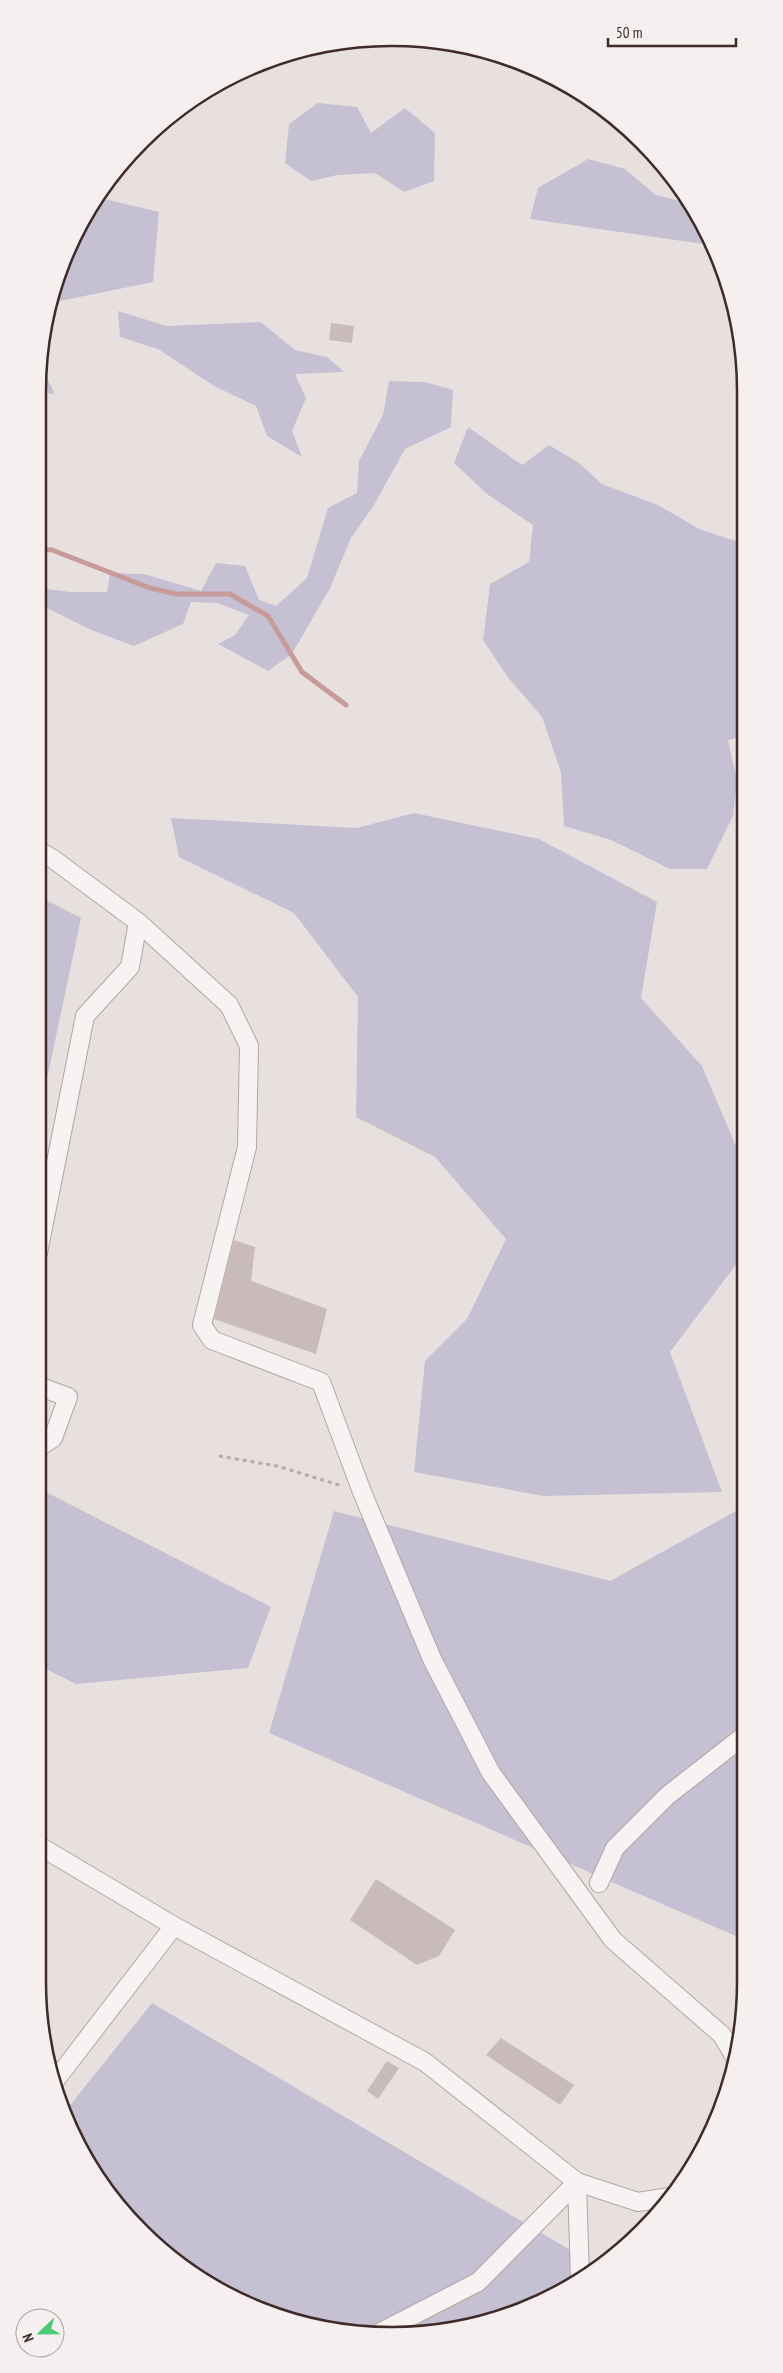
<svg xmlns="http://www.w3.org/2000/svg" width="783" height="2373" viewBox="0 0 783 2373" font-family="'PT Sans Narrow',sans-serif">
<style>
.green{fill:#c5c1d2}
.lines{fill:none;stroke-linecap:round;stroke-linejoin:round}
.stream{stroke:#c89b9b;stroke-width:5}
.building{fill:#c8bbba}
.minor-casing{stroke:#b2a6a5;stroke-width:20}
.path{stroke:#b5abaa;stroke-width:3;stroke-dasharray:4 4;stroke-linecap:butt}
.minor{stroke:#f7f3f2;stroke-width:18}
.rim{fill:none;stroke:#3f2b29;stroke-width:2.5}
</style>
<rect width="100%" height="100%" fill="#e8e0df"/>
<path class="green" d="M318 103 357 107 371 133 405 108 435 133 434 181 404 192 375 173 337 175 311 181 285 163 289 124Z
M588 159 625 169 656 195 687 203 704 228 703 244 530 219 538 188Z
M96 197 159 212 153 282 50 303 65 256Z
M118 311 167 326 261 322 295 350 327 357 344 372 295 374 306 398 292 431 302 457 267 436 256 406 214 386 158 349 120 337Z
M40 364 55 394 38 392Z
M389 381 425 382 453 390 451 427 405 449 374 505 351 538 330 588 292 654 268 671 218 644 235 635 249 615 217 603 191 602 183 624 134 646 91 630 43 606H38V588L71 592H107L110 573 144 574 201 591 216 563 245 566 259 600 276 606 307 578 328 508 357 493 359 461 383 415Z
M468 427 522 465 549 445 579 463 602 484 658 505 701 530 743 543V736L728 740 737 780 733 816 707 869H670L611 840 564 826 561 772 542 717 507 676 483 640 490 584 529 562 533 525 487 494 454 463Z
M414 813 539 839 657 902 641 998 702 1066 744 1165V1254L670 1352 722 1492 543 1496 414 1472 425 1361 467 1319 506 1239 435 1157 356 1117 358 997 294 913 179 857 171 818 357 828Z
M38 896 81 918 39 1117H38Z
M38 1488 271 1607 248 1668 76 1684 38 1665Z
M745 1506V1940L269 1733 334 1511 610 1581Z
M152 2003 599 2267 588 2276 483 2324 414 2335 346 2333 235 2299 176 2262 126 2215 63 2114Z"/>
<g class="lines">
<path class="stream" d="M38 549 52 550 150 588 176 594H230L268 616 302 672 346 705"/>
</g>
<path class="building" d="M331 323 354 326 352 343 329 340Z
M234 1240 255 1247 251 1281 327 1309 316 1354 214 1319Z
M376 1879 455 1930 439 1956 417 1965 350 1920Z
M501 2038 574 2085 560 2105 486 2055Z
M387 2061 399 2068 378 2099 367 2091Z"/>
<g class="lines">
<g class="minor-casing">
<path id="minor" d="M38 850 53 859 138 922 229 1005 249 1046 247 1147 202 1325 212 1340 321 1382 362 1492 432 1659 491 1773 613 1940 722 2035 736 2059
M38 1253 85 1016 130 967 138 922
M38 1386 68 1397 53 1438 38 1448
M38 1845 174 1926 54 2082
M599 1883 615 1848 667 1796 745 1735
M174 1926 425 2062 577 2182 638 2202 670 2197
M377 2334 478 2282 577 2182 580 2279"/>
</g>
<path class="path" d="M219 1456 277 1466 342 1486"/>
<use href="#minor" class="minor"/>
</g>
<path d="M0 0H783V2373H0ZM391 46H392A345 345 0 0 1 737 391V1982A345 345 0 0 1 392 2327H391A345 345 0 0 1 46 1982V391A345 345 0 0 1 391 46Z" fill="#f6efef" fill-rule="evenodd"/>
<path class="rim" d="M391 46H392A345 345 0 0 1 737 391V1982A345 345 0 0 1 392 2327H391A345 345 0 0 1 46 1982V391A345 345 0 0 1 391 46Z"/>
<g transform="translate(40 2333) rotate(248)"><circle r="24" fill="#f6efef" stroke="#ada1a0"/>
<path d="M0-4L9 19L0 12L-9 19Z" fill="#47cb74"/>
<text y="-8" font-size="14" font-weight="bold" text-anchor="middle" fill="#3f2b29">N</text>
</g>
<path d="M608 38v8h128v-8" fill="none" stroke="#3f2b29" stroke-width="2.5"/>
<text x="616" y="38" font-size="15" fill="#3f2b29" stroke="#f6efef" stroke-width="4" paint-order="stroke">50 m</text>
</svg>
